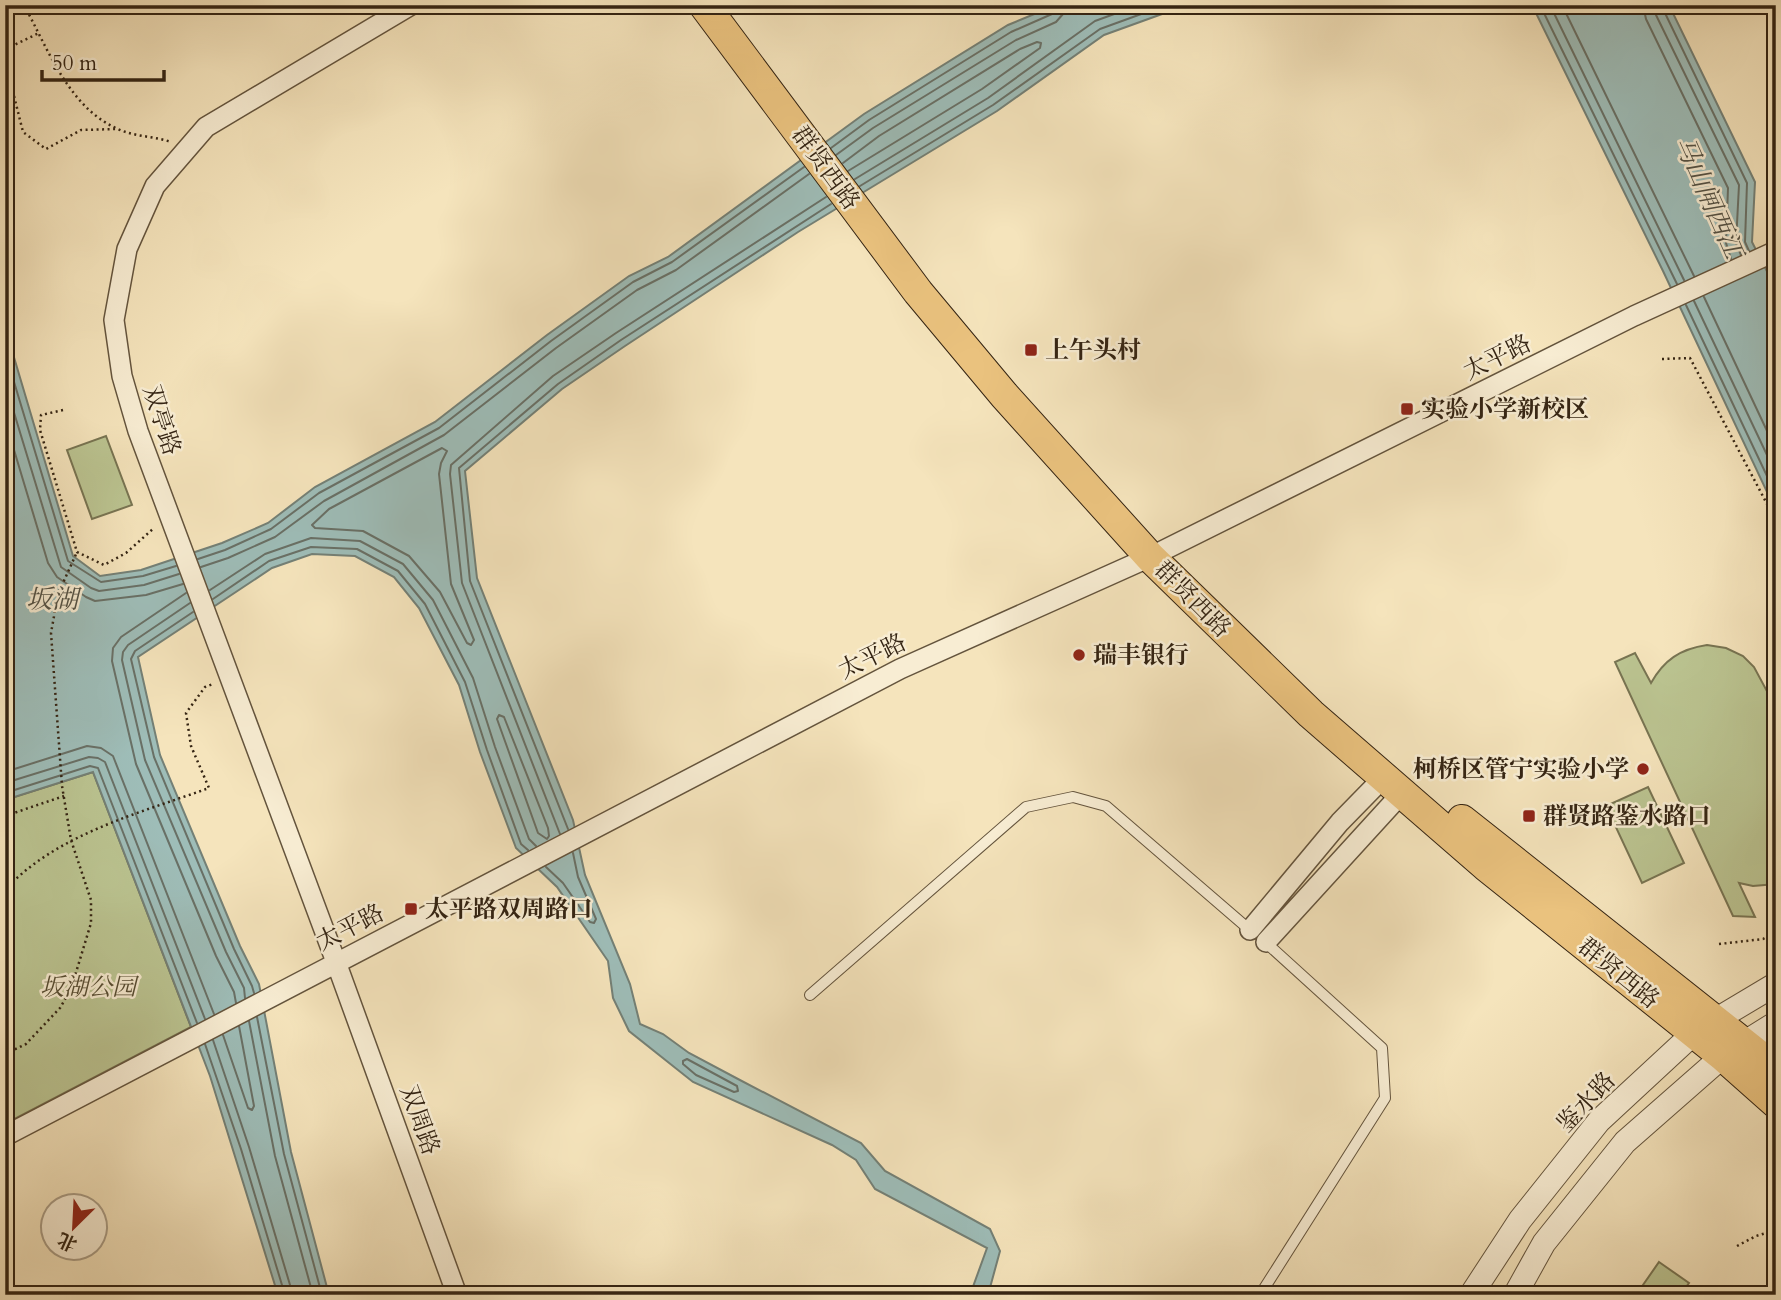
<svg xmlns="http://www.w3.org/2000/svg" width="1781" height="1300" viewBox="0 0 1781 1300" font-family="Cardo,'Noto Serif SC',serif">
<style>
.green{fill:#bbc491;stroke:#787452;stroke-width:2}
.water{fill:#9ebdb8;stroke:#748076;stroke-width:2}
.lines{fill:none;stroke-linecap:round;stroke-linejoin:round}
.shore{stroke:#697066;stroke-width:2}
.service-casing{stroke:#64543d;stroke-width:12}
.minor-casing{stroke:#64543d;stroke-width:22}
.tertiary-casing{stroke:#64543d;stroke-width:25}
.primary-casing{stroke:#342413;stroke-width:32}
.path{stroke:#342413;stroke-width:2.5;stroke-dasharray:2 3.5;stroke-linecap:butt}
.service{stroke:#f8edd3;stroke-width:10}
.minor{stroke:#f8edd3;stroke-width:19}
.tertiary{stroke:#f8edd3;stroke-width:23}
.primary{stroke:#eac27e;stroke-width:30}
.poi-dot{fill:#8f2418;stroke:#f8edd3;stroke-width:2.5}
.labels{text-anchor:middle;stroke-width:5;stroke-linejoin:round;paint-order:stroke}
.street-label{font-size:24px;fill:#342413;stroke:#f8edd3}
.poi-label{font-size:24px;font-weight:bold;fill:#342413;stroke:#f8edd3;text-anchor:start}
.park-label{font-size:24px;font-style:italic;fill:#564c32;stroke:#f8edd3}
.water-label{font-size:26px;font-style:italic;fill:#545245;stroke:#f8edd3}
</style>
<rect width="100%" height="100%" fill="#f5e4bc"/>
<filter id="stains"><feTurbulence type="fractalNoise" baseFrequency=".00286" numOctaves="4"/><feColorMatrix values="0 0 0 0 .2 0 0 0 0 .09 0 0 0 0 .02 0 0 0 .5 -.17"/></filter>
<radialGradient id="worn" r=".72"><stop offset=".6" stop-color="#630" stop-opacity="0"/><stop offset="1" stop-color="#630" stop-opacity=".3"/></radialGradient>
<path class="green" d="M106 436 132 505 92 519 67 450Z
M1707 645 1726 648 1743 656 1754 667 1776 708V884L1753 886 1739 883 1755 917 1733 916 1615 662 1635 653 1651 683C1664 660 1680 649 1707 645Z
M93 772 191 1027 5 1124V800Z
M1648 787 1684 863 1642 883 1606 806Z
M1659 1262 1689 1283 1680 1295H1636Z"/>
<path class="water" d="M1056 5H1187L1104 35 997 111 798 232 625 346 562 389 465 471 477 578 573 820 585 875 630 984 640 1024 663 1034 689 1053 738 1079 861 1143 885 1171 990 1229 1000 1251 988 1295H970L987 1248 875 1189 856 1160 832 1145 693 1082 629 1031 613 998 608 961 557 887 516 848 480 752 459 685 419 608 394 577 355 556 312 554 272 568 138 657 160 755 240 946 259 984 291 1152 329 1295H278L210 1076 93 772 5 800V327L73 556 100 576 141 570 222 543 268 523 315 487 435 422 547 335 629 276 668 257 864 114 1008 25Z
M1532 5H1669L1755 182 1752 242 1776 289V511L1663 271Z"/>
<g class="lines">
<path class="shore" d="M1540 5 1677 284
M1550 5 1684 280
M1562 5 1694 276
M1643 5 1646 19 1728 188 1726 243 1731 259
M1654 5 1656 15 1739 185 1736 243 1741 255
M1663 5 1664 11 1747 183 1745 242 1749 251
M831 148 869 120 1011 32 1052 14 1056 5
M836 155 873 128 1016 40 1056 22 1063 14 1064 5
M843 163 879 136 1020 49 1037 42 1041 43 1040 48 982 89 848 171
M855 179 988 98 1095 21 1139 5
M860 186 993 105 1100 29 1166 5
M1704 297 1776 450
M1694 301 1776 474
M1686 305 1776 495
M5 352 68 561 101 582 143 576 176 566
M5 383 61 567 91 588 99 591 144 585 179 574
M5 420 48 563 57 577 86 597 95 601 146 595 183 584
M442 448 447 451 441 463 439 474 451 584 474 640 471 645 467 643 440 592 409 556 363 531 315 528 312 525 329 509Z
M198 559 225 550 271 529 319 493 439 428 551 341 633 282 672 262 804 167
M201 567 228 558 275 537 324 501 444 435 556 348 637 290 676 270 809 174
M210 590 265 554 311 538 360 541 403 564 433 600 473 678 495 747 529 839 536 846
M186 593 121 637 113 648 112 661 136 764 216 956 234 992 236 1003
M213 599 269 561 311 547 357 549 398 571 425 604 465 682 487 750 521 844 528 850
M190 603 128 645 123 652 122 660 145 760 226 952 244 988 245 998
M193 612 135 651 131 659 154 757 234 949 252 986 254 993
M499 715 504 717 548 828 549 836 547 839 538 833 497 719Z
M5 772 87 746 101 748 113 756 214 1014
M5 783 89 757 98 758 105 762 205 1019
M5 793 90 766 98 768 197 1023
M568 829 470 581 459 468 558 384 621 340 831 204
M560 834 462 583 450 474 451 465 553 376 616 333 826 197
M546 867 563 883 590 922 594 923 596 919 578 877 573 853
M257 1017 284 1154 322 1295
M249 1021 275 1156 313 1295
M223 1035 248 1108 252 1110 254 1106 239 1026
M213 1040 249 1147 293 1295
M205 1044 241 1149 285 1295
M687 1059 737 1086 738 1091 734 1092 696 1075 683 1064V1061Z"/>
<g class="service-casing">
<path id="service" d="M810 995 1026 807 1073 797 1106 806 1251 931
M1260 1295 1385 1098 1382 1048 1263 940"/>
</g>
<g class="minor-casing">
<path id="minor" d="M411 5 206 127 155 186 127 249 114 320 122 376 138 431 336 962 457 1295
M1250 930 1340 822 1384 777
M1266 942 1402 793
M5 1136 900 669 1150 557 1634 316 1776 251"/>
</g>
<g class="tertiary-casing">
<path id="tertiary" d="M1471 1295 1520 1220 1599 1121 1694 1033 1776 984
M1515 1295 1544 1243 1625 1142 1723 1056 1776 1023"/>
</g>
<g class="primary-casing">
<path id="primary" d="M704 5 918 292 1004 395 1150 557 1311 714 1486 866 1723 1056 1776 1103
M1462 820 1776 1069"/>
</g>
<path class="path" d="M24 5C48 49 69 108 118 129 135 137 154 136 171 142
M5 17 26 8
M5 38 10 47 39 33
M10 47 11 84 23 132 46 149 81 130 117 129
M1662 359 1690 358 1776 521
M63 410 41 415 40 430 77 552 104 565 126 553 154 528
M5 816 64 796
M5 890C56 834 140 813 209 788L191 746 186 713 205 687 213 684
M1719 944 1763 939 1776 932
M5 1054 26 1044 60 1008 71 989 91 923V900L71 840 62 786 51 633 58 594 77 552
M1737 1246 1756 1236 1776 1230"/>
<use href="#service" class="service"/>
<use href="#minor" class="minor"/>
<use href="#tertiary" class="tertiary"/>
<use href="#primary" class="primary"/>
</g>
<g class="poi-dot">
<rect x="1024" y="343" width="14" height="14" rx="3.5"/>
<rect x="1400" y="402" width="14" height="14" rx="3.5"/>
<circle cx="1079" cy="655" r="7"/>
<circle cx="1643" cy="769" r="7"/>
<rect x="1522" y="809" width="14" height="14" rx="3.5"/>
<rect x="404" y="902" width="14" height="14" rx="3.5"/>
</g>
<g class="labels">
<g class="street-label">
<text transform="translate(826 168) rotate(54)" y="8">群贤西路</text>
<text transform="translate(1497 357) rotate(-26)" y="8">太平路</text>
<text transform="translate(162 420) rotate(72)" y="8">双亭路</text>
<text transform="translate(1193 599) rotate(45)" y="8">群贤西路</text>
<text transform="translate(872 656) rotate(-26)" y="8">太平路</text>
<text transform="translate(350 927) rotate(-27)" y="8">太平路</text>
<text transform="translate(1619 973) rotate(39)" y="8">群贤西路</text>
<text transform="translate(1586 1102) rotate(-47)" y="8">鉴水路</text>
<text transform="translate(420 1120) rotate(70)" y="8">双周路</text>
</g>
<g class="poi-label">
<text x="1045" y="358">上午头村</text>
<text x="1421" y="417">实验小学新校区</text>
<text x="1093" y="663">瑞丰银行</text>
<text x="1629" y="777" text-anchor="end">柯桥区管宁实验小学</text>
<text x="1543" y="824">群贤路鉴水路口</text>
<text x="425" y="917">太平路双周路口</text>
</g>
<g class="park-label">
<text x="88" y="995">坂湖公园</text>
</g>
<g class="water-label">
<text transform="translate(1709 197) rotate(66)" y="9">马山闸西江</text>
<text x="52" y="608">坂湖</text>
</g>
</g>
<rect width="1781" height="1300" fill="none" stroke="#f5e4bc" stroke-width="28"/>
<rect x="7" y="7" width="1767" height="1286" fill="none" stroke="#342413" stroke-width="3.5"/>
<rect x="14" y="14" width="1753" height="1272" fill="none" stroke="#342413" stroke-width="2"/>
<g transform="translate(74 1227) rotate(204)"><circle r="33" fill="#f8edd3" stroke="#aa9d86" stroke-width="2"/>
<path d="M0-5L12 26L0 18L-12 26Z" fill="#8f2418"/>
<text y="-10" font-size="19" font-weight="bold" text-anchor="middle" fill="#342413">北</text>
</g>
<path d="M42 70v10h122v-10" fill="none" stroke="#342413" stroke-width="3.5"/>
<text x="52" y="70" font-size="21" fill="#342413" stroke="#f8edd3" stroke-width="5" paint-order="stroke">50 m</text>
<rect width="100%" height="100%" filter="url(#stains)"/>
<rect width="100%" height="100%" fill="url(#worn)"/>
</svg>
